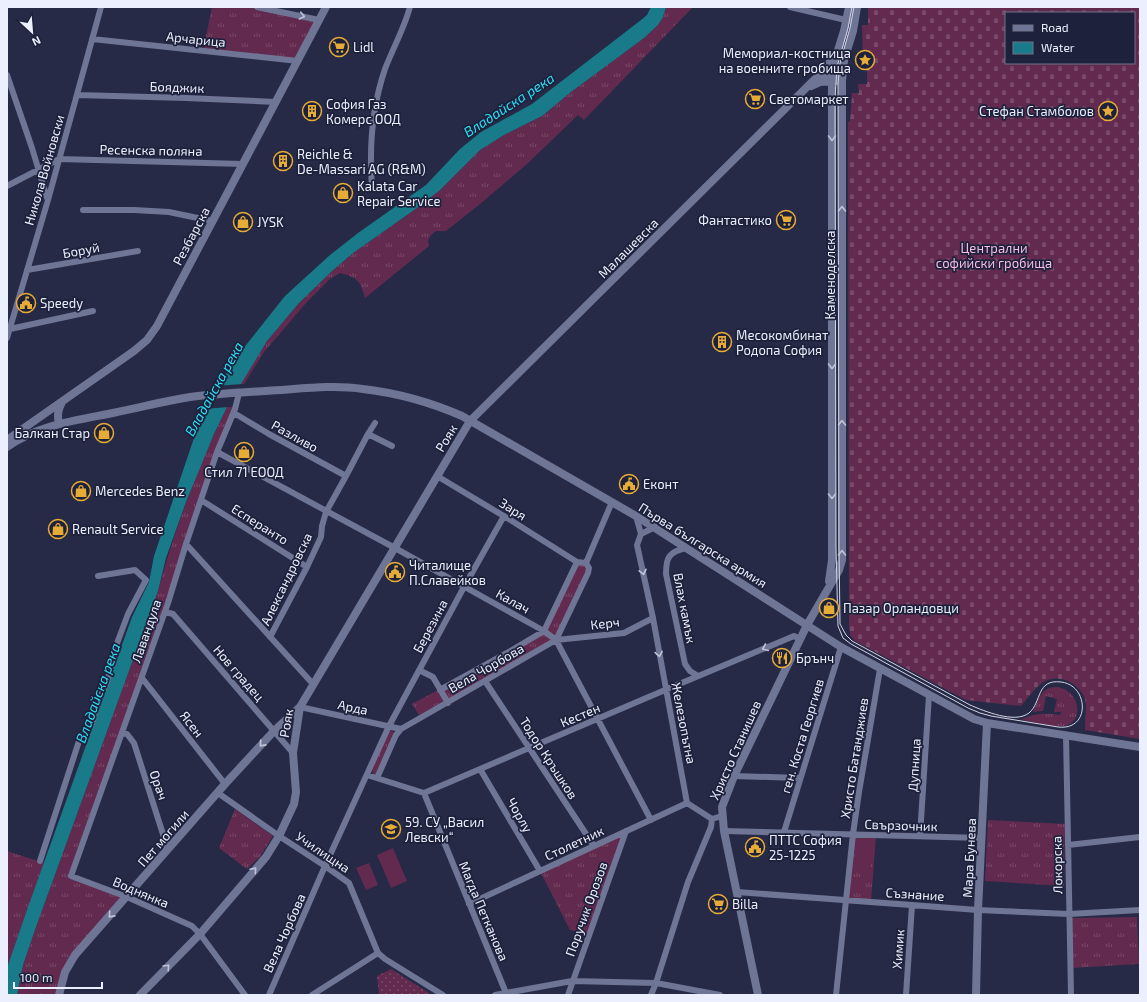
<svg xmlns="http://www.w3.org/2000/svg" width="1147" height="1002" viewBox="0 0 1147 1002" font-family="'Exo 2',sans-serif">
<style>
.grass{fill:url(#grass-tufts)}
.cemetery{fill:url(#cemetery-stones);fill-rule:evenodd}
.garden{fill:url(#garden-dots)}
.pitch{fill:#622a4f}
.water{fill:#197a89}
.pier{fill:#262a46}
.lines{fill:none;stroke-linecap:round;stroke-linejoin:round}
.minor{stroke:#6f7595;stroke-width:6}
.tertiary{stroke:#6f7595;stroke-width:8}
.tram{stroke:#d1d4e5;stroke-width:1}
.oneway{stroke:#c0c4d9}
.labels{text-anchor:middle;stroke-width:3.5;stroke-linejoin:round;paint-order:stroke}
.street-label{font-size:13px;fill:#eceffe;stroke:#1d213b}
.poi-label{font-size:13px;fill:#eceffe;stroke:#1d213b;text-anchor:start}
.park-label{font-size:13px;fill:#f9bde2;stroke:#1d213b}
.water-label{font-size:14px;font-style:italic;fill:#2adff9;stroke:#1d213b}
</style>
<defs>
<pattern id="grass-tufts" width="24" height="20" patternUnits="userSpaceOnUse"><rect width="24" height="20" fill="#622a4f"/><path d="M3 7l-1-3M5 7V3M7 7l1-3M15 17l-1-3M17 17v-4M19 17l1-3" fill="none" stroke="#794969"/></pattern>
<pattern id="cemetery-stones" width="16" height="16" patternUnits="userSpaceOnUse"><rect width="16" height="16" fill="#622a4f"/><path d="M2 7V4a2 2 0 0 1 4 0v3zM10 15v-3a2 2 0 0 1 4 0v3z" fill="#794969"/></pattern>
<pattern id="garden-dots" width="8" height="8" patternUnits="userSpaceOnUse"><rect width="8" height="8" fill="#622a4f"/><path d="M2 2h.1M6 6h.1" fill="none" stroke="#794969" stroke-width="1.8" stroke-linecap="round"/></pattern>
</defs>
<rect width="100%" height="100%" fill="#262a46"/>
<path class="grass" d="M212 7H257L319 20 298 61 203 51Z
M666 7H693L584 120 578 115 527 164 480 204 446 231H436L432 234 428 240 429 246 365 298C360 280 358 278 340 273L330 279 306 303 264 352 244 384H240L267 341 299 303 331 272 353 253 417 208 439 191 480 150 504 135 542 116 571 92 644 38 658 25 663 17Z
M239 393 217 452 71 876 127 897 75 955 59 995H17L23 965 36 927 158 591C175 528 198 466 227 407H232Z
M577 562 586 563 589 568 556 640 448 703 440 690 544 631Z
M1056 687C1080 689 1085 721 1065 726 1055 728 1032 721 1021 720 1034 713 1047 713 1060 715L1061 712H1054L1057 699 1046 696 1043 711 1033 712C1038 700 1041 687 1056 687Z
M438 690 444 701 419 715 412 704Z
M391 730 393 731 394 734 375 775 373 774 372 770 389 731Z
M235 809 273 836 260 857 247 869 219 848Z
M988 820 1065 824 1064 886 985 881Z
M626 831 589 935 570 930 540 871Z
M853 834 876 835 871 902 846 900Z
M7 851 44 863 8 965H7Z
M1137 917 1139 964 1071 968V918Z"/>
<path class="cemetery" d="M868 7H1140V739L1085 730C1085 720 1087 708 1085 699 1079 682 1057 672 1042 683 1034 689 1027 699 1021 706L966 700 855 641 850 635 849 626 848 131V122L850 121 852 93H859L858 84H867V69H863L862 25H868ZM1006 13H1134V63H1006Z"/>
<path class="garden" d="M391 969 429 993 430 995H379L377 976Z"/>
<path class="pitch" d="M856 840 873 842 870 867 854 866Z
M393 848 407 881 391 888 377 855Z
M369 863 378 885 366 890 356 868Z"/>
<path class="water" d="M651 7H666L663 17 658 25 644 38 571 92 542 116 504 135 480 150 439 191 417 208 353 253 331 272 299 303 267 341 227 407 214 434 186 502 166 558 158 591 36 927 23 965 17 995H7V970L8 965 28 907 132 617 149 582 154 556 193 441 206 409 218 386 243 349 285 296 330 255 358 233 426 185 460 149 481 132 532 104 641 20 647 15Z"/>
<path class="pier" d="M243 384 229 407 204 409 215 386Z"/>
<g class="lines">
<path class="minor" d="M257 7 319 20
M790 7 850 21
M92 39 298 61
M7 75 32 148 47 198
M77 95 186 98 276 102
M7 186 59 159 243 164
M372 187C369 147 372 107 385 69 393 48 404 29 410 7
M83 210H134L169 212 212 221
M27 270 138 251
M10 329 93 311
M7 338 48 200 101 7
M239 393 235 409 217 452 186 544 168 603 71 876 127 897 192 926 200 934 245 995
M234 413 269 434 346 476
M368 434 392 446
M217 452 395 548 544 631 556 640 651 820
M437 476 512 521 577 562
M201 500 307 567
M636 516 641 534 637 545 653 618 687 803 712 819
M641 534 655 527
M186 544 313 684
M686 548C669 552 666 557 666 574L685 664 690 671 698 676
M586 563 612 502
M165 612 173 614 293 753
M270 637 307 567 321 537 322 526 326 512 346 476 368 434 375 423
M556 640 624 633 653 618
M419 670 433 677 448 703
M142 678 225 784
M485 681 594 846
M440 690 507 653 544 631 577 562 586 563
M300 707 401 729
M122 733 127 734 134 743 168 850
M1066 735 1071 995
M480 769 540 871
M367 775 424 793 665 690 794 636 800 639
M734 776 800 778
M377 778 396 735 401 729 556 640 588 573 589 568 586 563
M218 793 279 836 325 866 349 883 378 953 385 959 443 995
M424 793 506 993
M724 831 982 838
M784 832 841 647
M920 836 929 695
M1068 845 1140 837
M40 861 80 738 92 723 99 699 107 682 116 646 128 614 146 580 135 570 98 576
M737 892 978 910 1069 914 1140 910
M469 904 687 803
M269 995 325 866 389 726 464 587 504 516
M312 995 378 953
M495 995 572 981 656 983 720 995
M568 995 626 831
M651 995 656 983 688 882 711 827 712 819 722 816
M836 995 853 834 859 792 880 669
M906 995 912 905"/>
<path class="tertiary" d="M818 76 834 57
M811 86 820 82 836 81
M59 424C57 415 58 410 62 402
M7 440 134 351 147 340 157 326 326 7
M7 447C37 425 78 420 113 413 139 408 164 401 190 397 220 393 251 392 281 390 308 388 336 385 363 389 397 393 430 402 462 416L636 516 841 647 974 719 987 723 1140 747
M829 581 832 560V81L835 60 844 31 849 7
M59 995 65 972 75 955 225 784 274 731 300 707
M140 995 200 934 266 857 279 836 294 804 296 792 293 753 300 707 470 421 814 80C822 73 832 75 842 74
M758 995 724 831 722 807 734 776 807 625 839 570 842 560V81L844 60 853 31 857 7
M976 995 978 910 987 723"/>
<path class="tram" d="M852 7 848 28 837 67 835 99 836 548 838 626 843 638 851 644 968 708 980 713 991 716 1058 727C1091 731 1089 685 1061 682 1036 679 1042 702 1029 713 1015 724 984 711 970 705L852 641 846 635 840 624 839 548 838 84 840 63 850 28 854 7"/>
</g>
<defs><path id="oneway-chevron" d="M-2-3.5L2.5 0L-2 3.5" fill="none" stroke-width="1.6" stroke-linecap="round" stroke-linejoin="round"/></defs>
<g class="oneway">
<use href="#oneway-chevron" transform="translate(302 16) rotate(12)"/>
<use href="#oneway-chevron" transform="translate(832 138) rotate(90)"/>
<use href="#oneway-chevron" transform="translate(842 209) rotate(-90)"/>
<use href="#oneway-chevron" transform="translate(832 366) rotate(90)"/>
<use href="#oneway-chevron" transform="translate(842 423) rotate(-90)"/>
<use href="#oneway-chevron" transform="translate(832 496) rotate(90)"/>
<use href="#oneway-chevron" transform="translate(842 553) rotate(-90)"/>
<use href="#oneway-chevron" transform="translate(643 572) rotate(78)"/>
<use href="#oneway-chevron" transform="translate(765 648) rotate(157)"/>
<use href="#oneway-chevron" transform="translate(659 654) rotate(80)"/>
<use href="#oneway-chevron" transform="translate(262 744) rotate(132)"/>
<use href="#oneway-chevron" transform="translate(254 870) rotate(-49)"/>
<use href="#oneway-chevron" transform="translate(111 915) rotate(132)"/>
<use href="#oneway-chevron" transform="translate(167 967) rotate(-46)"/>
</g>
<defs>
<g id="supermarket-ring" transform="scale(1)"><circle r="9.5" fill="#1d213b" stroke="#e7ac36" stroke-width="1.5"/><path d="M-6-5.5h2.5l.6 2H6L4.5 2H-2.5L-4.4-4H-6ZM-1.5 3.2a1.3 1.3 0 1 0 .1 0ZM3 3.2a1.3 1.3 0 1 0 .1 0Z" fill="#e7ac36"/></g>
<g id="sight-ring" transform="scale(1)"><circle r="9.5" fill="#1d213b" stroke="#e7ac36" stroke-width="1.5"/><path d="M0-6L1.8-2.2L6-1.7L2.9 1.2L3.7 5.4L0 3.3L-3.7 5.4L-2.9 1.2L-6-1.7L-1.8-2.2Z" fill="#e7ac36"/></g>
<g id="building-ring" transform="scale(1)"><circle r="9.5" fill="#1d213b" stroke="#e7ac36" stroke-width="1.5"/><path d="M-4-6H4V6H1V3H-1V6H-4ZM-2.5-4.3h1.7v1.8h-1.7ZM.8-4.3h1.7v1.8H.8ZM-2.5-1h1.7V.8h-1.7ZM.8-1h1.7V.8H.8Z" fill="#e7ac36"/></g>
<g id="shop-ring" transform="scale(1)"><circle r="9.5" fill="#1d213b" stroke="#e7ac36" stroke-width="1.5"/><path d="M-5-2.5h2.3a2.7 3.5 0 0 1 5.4 0H5L5.5 6h-11ZM-1.5-2.5h3a1.5 2.3 0 0 0-3 0Z" fill="#e7ac36"/></g>
<g id="civic-ring" transform="scale(1)"><circle r="9.5" fill="#1d213b" stroke="#e7ac36" stroke-width="1.5"/><path d="M-.6-6.5H3V-4.5H.6V-3L4-1V1h2V6H-6V1h2V-1L-.6-3ZM-1.2 2.5V6h2.4V2.5Z" fill="#e7ac36"/></g>
<g id="restaurant-ring" transform="scale(1)"><circle r="9.5" fill="#1d213b" stroke="#e7ac36" stroke-width="1.5"/><path d="M-5-6h1v4h1v-4h1v4h1v-4h1v5L-1.5 .5V6h-2V.5L-5-1ZM5-6V6H3V1.5H1.5Q1.5-4 5-6Z" fill="#e7ac36"/></g>
<g id="school-ring" transform="scale(1)"><circle r="9.5" fill="#1d213b" stroke="#e7ac36" stroke-width="1.5"/><path d="M0-5L7-2L0 1L-7-2ZM-4 1L0 2.5L4 1V4Q0 6-4 4Z" fill="#e7ac36"/></g>
</defs>
<g fill-rule="evenodd">
<use href="#supermarket-ring" x="339" y="47"/>
<use href="#sight-ring" x="865" y="60"/>
<use href="#supermarket-ring" x="755" y="99"/>
<use href="#building-ring" x="312" y="111"/>
<use href="#sight-ring" x="1108" y="111"/>
<use href="#building-ring" x="283" y="161"/>
<use href="#shop-ring" x="343" y="193"/>
<use href="#supermarket-ring" x="786" y="220"/>
<use href="#shop-ring" x="243" y="222"/>
<use href="#civic-ring" x="26" y="303"/>
<use href="#building-ring" x="722" y="342"/>
<use href="#shop-ring" x="104" y="433"/>
<use href="#shop-ring" x="244" y="452"/>
<use href="#civic-ring" x="629" y="484"/>
<use href="#shop-ring" x="81" y="491"/>
<use href="#shop-ring" x="58" y="529"/>
<use href="#civic-ring" x="395" y="572"/>
<use href="#shop-ring" x="829" y="608"/>
<use href="#restaurant-ring" x="782" y="658"/>
<use href="#school-ring" x="391" y="829"/>
<use href="#civic-ring" x="755" y="847"/>
<use href="#supermarket-ring" x="718" y="904"/>
</g>
<g class="labels">
<g class="street-label">
<text transform="translate(196 39) rotate(6)" y="5">Арчарица</text>
<text transform="translate(177 87) rotate(2)" y="5">Бояджик</text>
<text transform="translate(151 150) rotate(1)" y="5">Ресенска поляна</text>
<text transform="translate(44 170) rotate(-74)" y="5">Никола Войновски</text>
<text transform="translate(191 236) rotate(-62)" y="5">Резбарска</text>
<text transform="translate(628 248) rotate(-45)" y="5">Малашевска</text>
<text transform="translate(81 250) rotate(-10)" y="5">Боруй</text>
<text transform="translate(830 275) rotate(-90)" y="5">Каменоделска</text>
<text transform="translate(295 436) rotate(29)" y="5">Разливо</text>
<text transform="translate(446 438) rotate(-59)" y="5">Рояк</text>
<text transform="translate(513 509) rotate(32)" y="5">Заря</text>
<text transform="translate(260 524) rotate(32)" y="5">Есперанто</text>
<text transform="translate(703 545) rotate(32)" y="5">Първа българска армия</text>
<text transform="translate(286 579) rotate(-64)" y="5">Александровска</text>
<text transform="translate(513 601) rotate(29)" y="5">Калач</text>
<text transform="translate(685 608) rotate(79)" y="5">Влах камък</text>
<text transform="translate(605 623) rotate(-7)" y="5">Керч</text>
<text transform="translate(430 626) rotate(-62)" y="5">Березина</text>
<text transform="translate(146 631) rotate(-71)" y="5">Лавандула</text>
<text transform="translate(486 668) rotate(-30)" y="5">Вела Чорбова</text>
<text transform="translate(239 673) rotate(49)" y="5">Нов градец</text>
<text transform="translate(353 707) rotate(12)" y="5">Арда</text>
<text transform="translate(580 715) rotate(-23)" y="5">Кестен</text>
<text transform="translate(286 723) rotate(-80)" y="5">Рояк</text>
<text transform="translate(684 723) rotate(79)" y="5">Железопътна</text>
<text transform="translate(192 724) rotate(52)" y="5">Ясен</text>
<text transform="translate(802 736) rotate(-73)" y="5">ген. Коста Георгиев</text>
<text transform="translate(735 750) rotate(-66)" y="5">Христо Станишев</text>
<text transform="translate(549 758) rotate(57)" y="5">Тодор Кръшков</text>
<text transform="translate(854 758) rotate(-81)" y="5">Христо Батанджиев</text>
<text transform="translate(914 765) rotate(-86)" y="5">Дупница</text>
<text transform="translate(159 785) rotate(71)" y="5">Орач</text>
<text transform="translate(520 815) rotate(60)" y="5">Чорлу</text>
<text transform="translate(901 825) rotate(2)" y="5">Свързочник</text>
<text transform="translate(163 838) rotate(-49)" y="5">Пет могили</text>
<text transform="translate(574 843) rotate(-25)" y="5">Столетник</text>
<text transform="translate(323 852) rotate(34)" y="5">Училищна</text>
<text transform="translate(969 858) rotate(-87)" y="5">Мара Бунева</text>
<text transform="translate(1057 865) rotate(-91)" y="5">Локорска</text>
<text transform="translate(141 892) rotate(23)" y="5">Воднянка</text>
<text transform="translate(915 894) rotate(4)" y="5">Съзнание</text>
<text transform="translate(586 909) rotate(-70)" y="5">Поручик Орозов</text>
<text transform="translate(484 911) rotate(67)" y="5">Магда Петканова</text>
<text transform="translate(284 933) rotate(-66)" y="5">Вела Чорбова</text>
<text transform="translate(898 949) rotate(-86)" y="5">Химик</text>
</g>
<g class="poi-label">
<text x="353" y="52">Lidl</text>
<text x="851" y="58" text-anchor="end">Мемориал-костница<tspan x="851" dy="15">на военните гробища</tspan></text>
<text x="769" y="104">Светомаркет</text>
<text x="326" y="109">София Газ<tspan x="326" dy="15">Комерс ООД</tspan></text>
<text x="1094" y="116" text-anchor="end">Стефан Стамболов</text>
<text x="297" y="159">Reichle &amp;<tspan x="297" dy="15">De-Massari AG (R&amp;M)</tspan></text>
<text x="357" y="191">Kalata Car<tspan x="357" dy="15">Repair Service</tspan></text>
<text x="772" y="225" text-anchor="end">Фантастико</text>
<text x="257" y="227">JYSK</text>
<text x="40" y="308">Speedy</text>
<text x="736" y="340">Месокомбинат<tspan x="736" dy="15">Родопа София</tspan></text>
<text x="90" y="438" text-anchor="end">Балкан Стар</text>
<text x="244" y="477" text-anchor="middle">Стил 71 ЕООД</text>
<text x="643" y="489">Еконт</text>
<text x="95" y="496">Mercedes Benz</text>
<text x="72" y="534">Renault Service</text>
<text x="409" y="570">Читалище<tspan x="409" dy="15">П.Славейков</tspan></text>
<text x="843" y="613">Пазар Орландовци</text>
<text x="796" y="663">Брънч</text>
<text x="405" y="827">59. СУ „Васил<tspan x="405" dy="15">Левски“</tspan></text>
<text x="769" y="845">ПТТС София<tspan x="769" dy="15">25-1225</tspan></text>
<text x="732" y="909">Billa</text>
</g>
<g class="park-label">
<text x="994" y="253">Централни<tspan x="994" dy="15">софийски гробища</tspan></text>
</g>
<g class="water-label">
<text transform="translate(509 105) rotate(-33)" y="5">Владайска река</text>
<text transform="translate(214 389) rotate(-61)" y="5">Владайска река</text>
<text transform="translate(98 693) rotate(-70)" y="5">Владайска река</text>
</g>
</g>
<rect width="1147" height="1002" fill="none" stroke="#eceffe" stroke-width="16"/>
<rect x="1005" y="12" width="130" height="52" fill="#1d213b" stroke="#707389"/>
<rect x="1013" y="25" width="20" height="6" fill="#6f7595" stroke="#707389"/>
<text x="1041" y="32" font-size="12" fill="#eceffe">Road</text>
<rect x="1013" y="42" width="20" height="12" fill="#197a89" stroke="#707389"/>
<text x="1041" y="52" font-size="12" fill="#eceffe">Water</text>
<g transform="translate(32 32) rotate(154)" stroke="#1d213b" stroke-width="3" paint-order="stroke">
<path d="M0-3L7 15L0 10L-7 15Z" fill="#eceffe"/>
<text y="-6" font-size="11" font-weight="bold" text-anchor="middle" fill="#eceffe">N</text>
</g>
<path d="M14 982v6h88v-6" fill="none" stroke="#eceffe" stroke-width="2"/>
<text x="20" y="982" font-size="12" fill="#eceffe" stroke="#1d213b" stroke-width="3" paint-order="stroke">100 m</text>
</svg>
